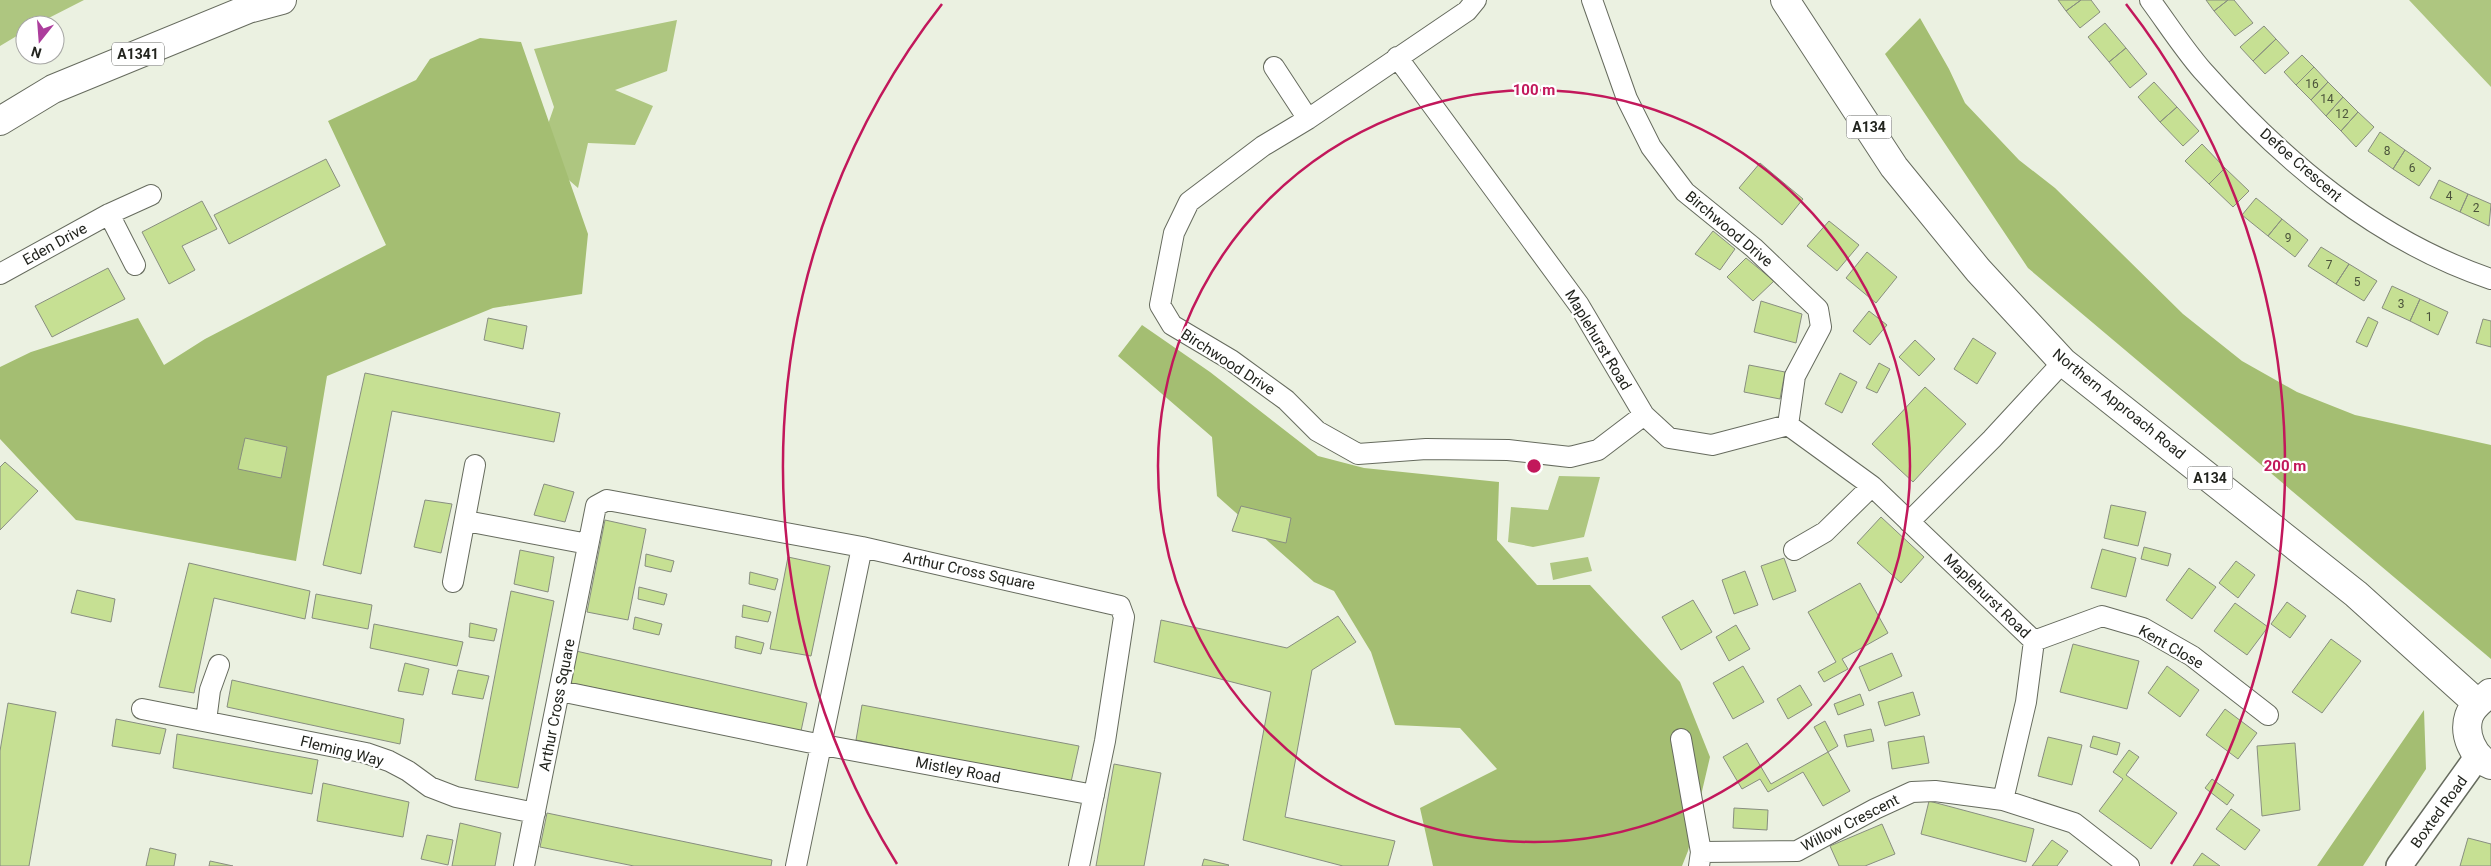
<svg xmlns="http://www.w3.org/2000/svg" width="2491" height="866" viewBox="0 0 2491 866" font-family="Roboto,sans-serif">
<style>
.green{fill:#aec680}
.forest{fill:#a4be72}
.building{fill:#c6e093;stroke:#888e80}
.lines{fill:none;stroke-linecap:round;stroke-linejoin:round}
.minor-casing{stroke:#666b5e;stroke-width:22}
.tertiary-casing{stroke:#666b5e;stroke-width:28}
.primary-casing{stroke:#666b5e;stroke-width:30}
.minor{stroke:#fff;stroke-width:20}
.tertiary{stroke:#fff;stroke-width:25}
.primary{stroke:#fff;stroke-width:28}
.ring{fill:none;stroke:#c2185b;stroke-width:2.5}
.labels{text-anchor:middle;stroke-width:4.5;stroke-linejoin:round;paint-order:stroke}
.number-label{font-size:12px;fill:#4b533b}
.shield{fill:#fff;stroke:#646662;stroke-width:1}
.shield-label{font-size:14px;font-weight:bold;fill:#22241e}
.street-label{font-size:15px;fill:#22241e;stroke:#fff}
.centre{fill:#c2185b;stroke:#fff;stroke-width:2.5}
.ring-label{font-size:15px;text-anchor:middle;font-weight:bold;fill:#c2185b;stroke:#fff;stroke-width:4.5;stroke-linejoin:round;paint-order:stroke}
</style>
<rect width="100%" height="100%" fill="#ebf1e1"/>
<path class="green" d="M0 0H84L35 25H25V31L0 46Z
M2409 0H2491V87Z
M677 20 667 71 615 90 653 106 635 145 588 143 578 188 538 153 554 107 534 49Z
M1559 476 1600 477 1584 537 1533 547 1508 542 1511 507 1548 510Z
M1588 557 1592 571 1553 580 1550 563Z"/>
<path class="forest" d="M1920 18 1949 69 1965 103 2019 160 2055 188 2183 314 2242 361 2297 392 2355 415 2491 445V659L2028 268 1885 54Z
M480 38 521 42 588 234 582 294 493 308 327 376 296 561 76 520 0 439V367L31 352 138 318 164 365 205 339 386 245 328 121 416 80 430 59Z
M1142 325 1210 372 1318 456 1364 468 1499 482 1497 540 1537 585H1590L1680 682 1710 757 1688 851 1682 866H1433L1420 808 1497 769 1460 728 1395 725 1371 652 1334 591 1314 582 1217 496 1212 437 1118 356Z
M2424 710 2426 769 2363 866H2317Z"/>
<path class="building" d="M2058 0H2081L2066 11Z
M2081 0H2091L2100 12 2080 28 2066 11Z
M2206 0H2228L2214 11Z
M2228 0H2234L2253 23 2235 36 2214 11Z
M2105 23 2126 48 2109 62 2088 37Z
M2264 26 2276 39 2253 61 2240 47Z
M2276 39 2289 53 2265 74 2253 61Z
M2126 48 2147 74 2130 88 2109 62Z
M2302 55 2314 67 2296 85 2284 72Z
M2314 67 2328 82 2311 100 2296 85Z
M2154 82 2177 107 2160 122 2138 97Z
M2328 82 2343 97 2326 116 2311 100Z
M2343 97 2358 112 2341 131 2326 116Z
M2177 107 2199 131 2183 146 2160 122Z
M2358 112 2374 127 2356 147 2341 131Z
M2380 132 2405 150 2393 169 2368 151Z
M2202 144 2225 168 2209 184 2185 161Z
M2405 150 2431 168 2419 186 2393 169Z
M326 159 340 186 229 244 214 215Z
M1760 163 1803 199 1782 225 1739 188Z
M2225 168 2249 191 2233 207 2209 184Z
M2439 180 2468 194 2460 212 2430 198Z
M2468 194 2491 204 2489 226 2460 212Z
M2256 198 2282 219 2268 236 2242 215Z
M202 201 217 229 182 246 195 270 169 284 142 232Z
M2282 219 2308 240 2295 257 2268 236Z
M1829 221 1859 245 1837 271 1807 246Z
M1713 231 1735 249 1720 270 1695 254Z
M2321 247 2349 264 2336 284 2308 266Z
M1867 252 1897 277 1876 303 1846 278Z
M1746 258 1774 281 1753 301 1727 277Z
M2349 264 2377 281 2364 301 2336 284Z
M108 268 125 299 52 337 35 306Z
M2392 286 2420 299 2410 321 2382 308Z
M2420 299 2448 312 2438 335 2410 321Z
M1761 301 1802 314 1796 343 1754 332Z
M1869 311 1887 325 1870 345 1853 331Z
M2368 317 2378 322 2367 347 2356 342Z
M488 318 527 326 523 349 484 340Z
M2483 319 2491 321V347L2476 343Z
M1973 338 1996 353 1977 384 1954 369Z
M1915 340 1935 359 1919 376 1899 357Z
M1879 363 1890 369 1877 393 1866 388Z
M1749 365 1785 372 1780 399 1744 392Z
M365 373 560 413 554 442 392 411 361 574 323 565Z
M1840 373 1857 382 1842 413 1825 404Z
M1925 387 1966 424 1913 482 1872 444Z
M245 438 287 447 281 478 238 469Z
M5 462 38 491 0 530V467Z
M544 484 574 492 565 522 534 515Z
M425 500 452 504 441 553 414 547Z
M2111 505 2146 512 2138 546 2104 538Z
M1241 506 1291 518 1286 543 1232 531Z
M1881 517 1924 557 1901 583 1857 543Z
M605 520 646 529 628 620 587 612Z
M2144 547 2171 554 2168 566 2141 559Z
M2102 549 2136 558 2126 597 2091 588Z
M520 550 554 557 548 592 514 584Z
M646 554 674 561 671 572 645 566Z
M788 557 830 566 811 656 770 649Z
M1784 558 1796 591 1773 600 1761 566Z
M2236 561 2255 575 2238 598 2219 583Z
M189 563 310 591 305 619 214 598 194 693 159 687Z
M2189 568 2216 587 2192 619 2166 600Z
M1745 571 1758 605 1734 614 1722 580Z
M750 572 778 579 775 590 749 584Z
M1860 583 1888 633 1842 659 1848 669 1824 682 1818 672 1836 662 1808 612Z
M639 587 667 594 664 605 638 599Z
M77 590 115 599 111 622 71 613Z
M511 591 554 601 518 788 475 780Z
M316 594 372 605 368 629 312 618Z
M1693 600 1712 632 1681 650 1662 617Z
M2287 602 2306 616 2290 638 2271 624Z
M2235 603 2268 627 2247 655 2214 631Z
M743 605 771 612 768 622 742 617Z
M1338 616 1356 642 1312 670 1285 817 1395 841 1388 866H1343L1243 840 1271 692 1154 662 1161 620 1287 648Z
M635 617 662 624 659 635 633 629Z
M470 623 497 629 494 641 469 637Z
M374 624 463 642 457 666 370 648Z
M1736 625 1750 649 1729 661 1716 637Z
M736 636 764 643 761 654 735 648Z
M2331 639 2361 661 2322 713 2292 692Z
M2073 644 2139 661 2127 709 2060 692Z
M576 651 807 703 801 731 571 683Z
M1892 653 1902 676 1869 691 1859 667Z
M405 663 429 669 423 695 398 691Z
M1743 666 1764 702 1733 719 1713 683Z
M2167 666 2199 690 2180 717 2148 693Z
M458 670 489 676 483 699 452 694Z
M232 680 404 719 400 744 227 707Z
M1800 685 1812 705 1788 719 1777 699Z
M1913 692 1920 715 1885 726 1878 702Z
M1860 694 1864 705 1838 715 1834 704Z
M8 703 56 712 29 866H0V751Z
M862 705 1079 746 1071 782 856 740Z
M2225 709 2257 733 2238 759 2206 735Z
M116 719 166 729 160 754 112 746Z
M1825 721 1838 746 1828 752 1814 727Z
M1871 729 1874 741 1847 747 1844 735Z
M177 734 318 760 312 794 173 768Z
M1924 736 1929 763 1892 769 1888 742Z
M2093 736 2120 743 2117 755 2090 747Z
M2048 737 2082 745 2072 785 2038 776Z
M1747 743 1771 784 1828 752 1850 791 1823 806 1803 772 1768 792 1760 779 1742 789 1723 757Z
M2295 743 2300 810 2262 816 2257 746Z
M2129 750 2139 757 2126 775 2177 813 2151 849 2099 811 2123 779 2113 772Z
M1114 764 1161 773 1144 866H1096Z
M2212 779 2234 795 2227 805 2205 788Z
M323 783 409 802 403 837 317 821Z
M1929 801 2034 829 2026 862 1921 834Z
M1734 808 1768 810 1767 830 1733 828Z
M2231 809 2260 830 2245 850 2216 829Z
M547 813 772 860 771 866H634L540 847Z
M460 823 501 833 495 866H452Z
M1882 824 1895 854 1865 866H1839L1830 846Z
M427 835 453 840 448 865 421 859Z
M2468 838 2491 844V866H2460Z
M2052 840 2068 851 2057 866H2032Z
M150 848 176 854 174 866H146Z
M2202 853 2220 866H2193Z
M1204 859 1229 865 1228 866H1202Z
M210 861 233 866H209Z"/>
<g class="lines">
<g class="minor-casing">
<path id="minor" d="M1476 0 1467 11 1308 119 1263 146 1189 202 1174 233 1160 305 1172 325 1231 360 1286 400 1317 431 1358 454 1426 449 1508 450 1570 457 1598 450 1644 415
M1592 0 1627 99 1651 147 1685 192 1754 248 1818 309 1821 327 1795 376 1788 425
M2150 0C2167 23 2183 48 2202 70 2282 160 2375 240 2491 279
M1397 57 1579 305 1644 415 1669 438 1712 445 1788 425 1872 486 2034 641 2026 702 2003 800
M1274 67 1308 119
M109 214 135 265
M0 274 109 214 151 195
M466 521 588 544
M1909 522 1992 439 2063 362
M1794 550 1825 532 1872 486
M453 582 475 465
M2034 641 2102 616 2143 628 2192 656 2268 715
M560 691 807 742 1094 795
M142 709 366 753 389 761 408 771 430 787 456 797 535 813
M206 721 210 690 219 665
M1681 739 1701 852 1699 866
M1701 852 1797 851 1875 809 1912 792 1935 791 2003 800 2074 823 2129 866
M524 866 596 506 607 500 862 547 1120 606 1124 617 1105 741 1079 866
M796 866 862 547"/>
</g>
<g class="tertiary-casing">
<path id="tertiary" d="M2399 866 2478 756"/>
</g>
<g class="primary-casing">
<path id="primary" d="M1785 0 1894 167 1978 270 2063 362 2356 594 2477 703
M0 121 53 89 248 9 282 0
M2490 693C2482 700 2473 705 2469 716 2463 734 2473 758 2491 765"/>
</g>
<use href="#minor" class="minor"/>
<use href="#tertiary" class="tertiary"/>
<use href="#primary" class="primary"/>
</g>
<g class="ring">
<circle cx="1534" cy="466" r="376"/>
<path d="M897 864A751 751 0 0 1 942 4M2126 4A751 751 0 0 1 2171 864"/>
</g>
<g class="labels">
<g class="number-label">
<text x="2312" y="88">16</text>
<text x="2327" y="103">14</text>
<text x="2342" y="118">12</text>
<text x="2387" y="155">8</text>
<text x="2412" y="172">6</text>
<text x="2449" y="200">4</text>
<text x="2476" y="212">2</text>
<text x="2288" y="242">9</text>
<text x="2329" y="269">7</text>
<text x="2357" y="286">5</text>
<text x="2401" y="308">3</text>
<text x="2429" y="321">1</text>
</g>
<g class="shield">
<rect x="112" y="42.5" width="52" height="23" rx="4"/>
<rect x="1846.5" y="115.5" width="45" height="23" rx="4"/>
<rect x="2187.5" y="466.5" width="45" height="23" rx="4"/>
</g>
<g class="shield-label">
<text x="138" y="59">A1341</text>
<text x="1869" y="132">A134</text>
<text x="2210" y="483">A134</text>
</g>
<g class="street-label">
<text transform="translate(2301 165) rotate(41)" y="5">Defoe Crescent</text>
<text transform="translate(1729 229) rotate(40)" y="5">Birchwood Drive</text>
<text transform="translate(55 244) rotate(-29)" y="5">Eden Drive</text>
<text transform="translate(1598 340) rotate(59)" y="5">Maplehurst Road</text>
<text transform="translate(1228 362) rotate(33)" y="5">Birchwood Drive</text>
<text transform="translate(2119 404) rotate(39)" y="5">Northern Approach Road</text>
<text transform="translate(969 571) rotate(12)" y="5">Arthur Cross Square</text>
<text transform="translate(1987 596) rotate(44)" y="5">Maplehurst Road</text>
<text transform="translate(2171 647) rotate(30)" y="5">Kent Close</text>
<text transform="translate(557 705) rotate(-79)" y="5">Arthur Cross Square</text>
<text transform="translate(342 751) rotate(14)" y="5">Fleming Way</text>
<text transform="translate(958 770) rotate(11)" y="5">Mistley Road</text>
<text transform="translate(2439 812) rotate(-54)" y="5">Boxted Road</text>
<text transform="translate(1850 823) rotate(-27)" y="5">Willow Crescent</text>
</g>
</g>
<circle cx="1534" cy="466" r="8" class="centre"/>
<g class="ring-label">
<text x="1534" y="95">100 m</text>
<text x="2285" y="471">200 m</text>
</g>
<g transform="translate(40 40) rotate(197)"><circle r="24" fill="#ffffff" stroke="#a7a7a5"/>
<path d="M0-4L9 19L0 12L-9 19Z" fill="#ac3d9c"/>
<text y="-8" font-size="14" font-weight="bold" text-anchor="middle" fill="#22241e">N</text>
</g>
</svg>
